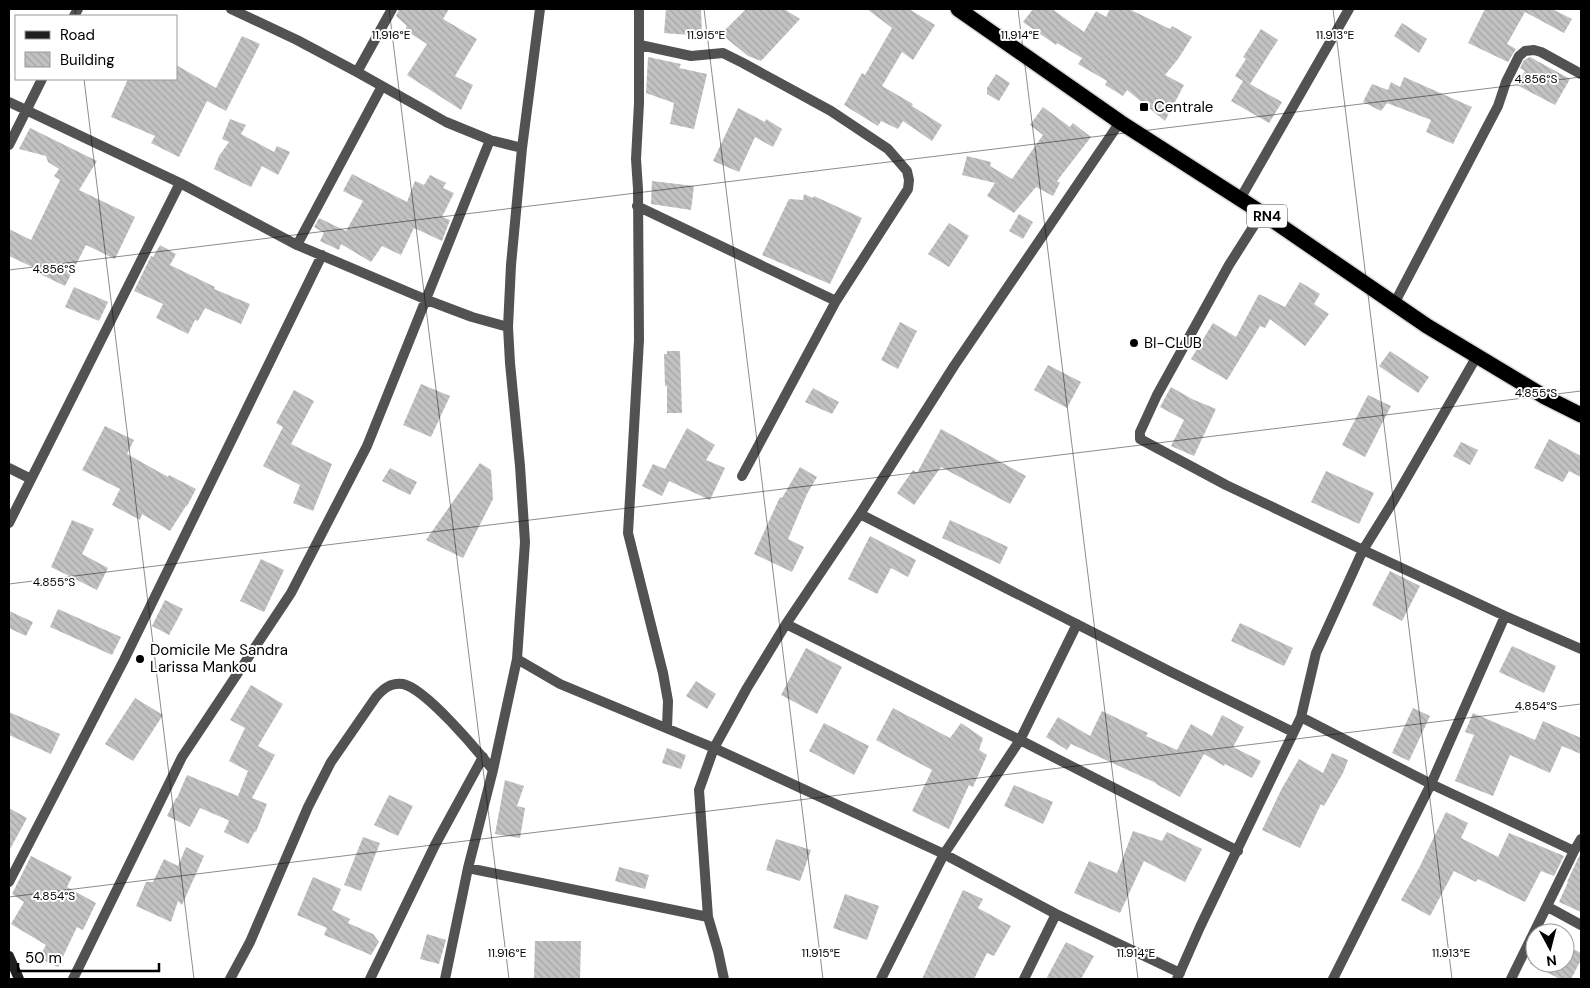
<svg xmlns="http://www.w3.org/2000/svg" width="1590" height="988" viewBox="0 0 1590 988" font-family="'DM Sans',sans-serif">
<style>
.building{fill:url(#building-back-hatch)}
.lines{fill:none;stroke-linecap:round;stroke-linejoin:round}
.highway-casing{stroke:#dbdbdb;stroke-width:18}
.street{stroke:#525252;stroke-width:10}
.secondary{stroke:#1f1f1f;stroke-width:10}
.highway{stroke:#000;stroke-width:15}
.ticks{fill:none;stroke:#000;stroke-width:1;stroke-opacity:0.45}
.poi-dot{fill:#000;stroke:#fff;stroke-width:2}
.labels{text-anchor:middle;stroke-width:4;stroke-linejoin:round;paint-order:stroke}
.shield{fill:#fff;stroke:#4c4c4c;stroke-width:1}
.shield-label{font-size:14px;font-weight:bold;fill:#000}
.poi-label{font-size:15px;fill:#000;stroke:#fff;text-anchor:start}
.ticks-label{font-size:12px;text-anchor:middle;fill:#000;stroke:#fff;stroke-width:4;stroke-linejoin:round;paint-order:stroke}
</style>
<defs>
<pattern id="building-back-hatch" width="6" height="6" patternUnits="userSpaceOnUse" patternTransform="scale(1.25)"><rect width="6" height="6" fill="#c2c2c2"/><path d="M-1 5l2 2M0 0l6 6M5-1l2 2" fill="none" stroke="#a5a5a5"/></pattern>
</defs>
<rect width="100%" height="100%" fill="#fff"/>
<path class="building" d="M399 9H449L443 19 477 39 455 76 473 85 461 110 407 75 427 44 405 30 407 26 396 16Z
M666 9H701L702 36 664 33Z
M746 9H784L800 19 761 61 748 56 721 34Z
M867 9H909L935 25 913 60 902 52 882 86 913 104 912 106 942 125 932 141 903 121 898 129 881 121 878 126 844 105 862 73 865 75 892 28Z
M1033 9H1052L1084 32 1096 11 1106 17 1110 9H1129L1170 29 1172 26 1192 37 1178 59 1165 75 1184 85 1165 121 1127 90 1123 96 1105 85 1107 81 1078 64 1082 58 1057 43 1056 45 1023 22Z
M1485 9H1552L1572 19 1564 33 1525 12 1507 44 1516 49 1508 62 1468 43Z
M1402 23 1427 39 1419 53 1394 36Z
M1261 29 1278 40 1250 84 1282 102 1269 123 1231 101 1243 81 1235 76 1246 59 1243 57Z
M242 36 260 44 226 111 207 101 179 157 151 143 155 136 111 117 128 79H176V65L216 88Z
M648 57 681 64 679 68 707 74 694 129 670 124 674 103 646 93Z
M1530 57 1570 79 1555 105 1517 85 1525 71 1520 68 1524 60Z
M996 74 1010 83 999 101 987 94V88Z
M1404 77 1472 107 1453 144 1426 132 1431 120 1387 103 1381 111 1363 102 1372 84 1388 90 1391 82 1400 87Z
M1043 107 1070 127 1073 123 1091 137 1057 181 1060 183 1053 196 1036 187 1014 213 987 196 995 183 962 175 967 156 991 162 990 166 1012 179 1043 135 1030 125Z
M738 108 765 122 766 119 782 129 773 147 755 137 739 172 713 161Z
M230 119 246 125 241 134 274 152 277 146 290 152 278 175 262 166 251 187 214 169 219 156 229 142 222 139Z
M30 128 97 161 79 190 135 217 115 259 86 245 65 286 40 274 41 271 9 256V229L31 240 60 180 54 176 59 169 48 162 46 156 19 149Z
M352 174 407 202 415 181 424 185 430 175 446 183 443 188 454 193 442 217 450 220 442 241 414 228 401 255 382 246 371 262 341 244 339 250 320 241 324 233 314 227 319 218 346 231 363 201 343 191Z
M652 181 694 186 691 210 651 204Z
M804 194 813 198 814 196 862 218 830 284 762 255 789 199 803 200Z
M1019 214 1033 222 1023 239 1009 231Z
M949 223 969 236 949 267 928 254Z
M160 245 176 254 170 265 215 287 214 289 250 304 241 324 205 308 198 321 195 320 188 334 156 318 163 304 134 291 151 256 153 257Z
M1300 282 1320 294 1314 304 1329 314 1305 346 1270 319 1265 328 1260 326 1227 380 1191 359 1213 323 1236 337 1259 294 1285 307Z
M74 287 108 302 99 321 65 307Z
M900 322 917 331 898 369 881 360Z
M667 351H680L682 413H667V386H665L664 354H667Z
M1390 351 1429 377 1418 393 1379 366Z
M1048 365 1081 382 1067 408 1034 390Z
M421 384 450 396 431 437 403 425Z
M1171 387 1192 399 1216 409 1194 456 1171 446 1184 420 1160 407Z
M813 388 839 402 832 414 805 402Z
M294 390 314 401 291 444 332 464 313 511 293 503 300 485 263 466 283 427 276 423Z
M1368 395 1391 406 1365 457 1342 445Z
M105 426 134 440 127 454 168 477 169 475 196 489 187 506H186L170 531 142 514 140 520 112 505 120 489 82 470Z
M687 428 715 445 706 460 725 468 710 500 669 481 662 496 642 486 653 464 665 469Z
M941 429 1026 476 1010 504 941 467 914 505 897 493 913 470 917 473Z
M1549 439 1581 456V477L1569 471 1563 482 1534 468Z
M1461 442 1478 450 1470 465 1453 456Z
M480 463 491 470 493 499 463 558 426 540Z
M800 467 817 477 807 494 788 539 804 547 792 572 754 554 780 497 782 498Z
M390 468 417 482 410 495 382 481Z
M1326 471 1374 493 1359 524 1311 502Z
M72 520 94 529 82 554 108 568 97 590 51 567Z
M950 520 1008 547 1000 564 942 538Z
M870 536 916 560 908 577 891 568 877 594 848 579Z
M261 559 284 570 264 612 240 601Z
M1390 571 1420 586 1402 621 1372 605Z
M165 600 183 609 169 635 152 626Z
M58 609 121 637 112 655 50 627Z
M9 611 33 622 26 636 9 628Z
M1240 623 1293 648 1284 666 1231 641Z
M1512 646 1556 666 1544 693 1499 672Z
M806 648 842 667 817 714 781 695Z
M696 681 716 694 707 709 686 696Z
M251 685 283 704 258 746 275 755 252 798 267 804 256 832 255 831 248 844 224 832 229 821 228 820 200 808 190 827 167 816 176 798H177L187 775 238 796 248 771 229 761 245 728 230 720Z
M135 698 163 715 133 761 105 744Z
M893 708 950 738 961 723 983 738 979 750 987 755 973 787 969 785 949 829 912 811 932 770 876 740Z
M1413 708 1430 716 1409 761 1392 753Z
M1102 711 1148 733 1146 736 1177 750 1191 724 1212 736 1222 715 1244 727 1233 747 1261 761 1252 778 1225 764 1224 766 1204 754 1180 797 1156 784V783L1071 744 1067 750 1046 737 1058 717 1090 736Z
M9 712 60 734 51 754 9 735Z
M1473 713 1535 740 1543 721 1581 738V754L1562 746 1550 773 1510 755 1493 796 1455 781 1474 735 1465 732Z
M824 723 869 746 854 775 809 751Z
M667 748 686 755 681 769 662 763Z
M1332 753 1348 760 1343 773 1324 806 1321 804 1300 848 1262 830 1281 790 1299 759 1323 773Z
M505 780 524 786 517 806 525 808 520 838 495 834Z
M1014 785 1053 802 1043 824 1004 806Z
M389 795 413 806 398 836 374 825Z
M9 808 27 818 9 851Z
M1446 812 1468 823 1461 838 1498 857 1509 833 1564 856 1554 876 1541 871 1525 902 1478 879 1476 882 1454 871 1430 916 1401 900 1420 866Z
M1133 831 1162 841 1167 832 1202 849 1185 882 1144 861 1120 913 1074 893 1089 861 1117 873Z
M363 837 380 843 361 891 344 885Z
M776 839 811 850 800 881 766 870Z
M186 847 204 856 182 905 178 901 171 922 136 906 146 882H153L164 859 178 866Z
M1581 852V912L1559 902 1568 882H1567Z
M31 856 72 877 67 887 96 903 83 930 77 927 58 967 39 958 46 945 11 924 24 902 12 894Z
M619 867 649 875 645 889 615 881Z
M313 877 341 889 332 910 350 919 348 923 373 934 379 942 371 955 324 935 327 928 297 915Z
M963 890 983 899 978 908 1011 926 994 956 987 953 974 979H922Z
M845 894 879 906 867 940 833 928Z
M427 934 446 940 439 964 420 959Z
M535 941H581L580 979H534Z
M1066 942 1094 956 1081 979H1046Z
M1565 945 1581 953V960L1571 979H1560L1529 963H1565Z"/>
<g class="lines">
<g class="highway-casing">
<path id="highway" d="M958 9 1120 122 1262 213 1427 326 1545 397 1581 415"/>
</g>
<path class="street" d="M231 9 297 40 357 72 446 122 490 140 522 148
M639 9V103L636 159 638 189 639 340 628 533 663 673 668 701 667 728
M74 16 78 9
M640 45 691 56 723 53 743 63 831 111 888 149 907 171 909 180 908 189 836 301 742 476
M357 72 392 9
M9 102 180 183 297 245 427 300 472 317 508 327
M9 145 42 79
M1240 199 1349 9
M637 206 836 301
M1262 213 1229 265 1157 395 1140 432V439L1226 485 1363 550 1505 616 1581 649
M297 245 382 86
M1394 304 1498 106 1506 82 1519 56 1525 51 1534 50 1541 52 1581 74
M9 468 31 479
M860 514 1171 672 1293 732
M9 523 180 183
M786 624 1020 740 1238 851
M517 659 560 684 714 748 944 854 1056 914 1180 973
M1301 717 1431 784 1574 851
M468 868 708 917
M9 882 124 660 322 255
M1548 907 1581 925
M73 979 182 757 291 593 367 446 490 140
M230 979 250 942 308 807 331 762 376 697C383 689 391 682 403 684 426 689 477 750 493 770
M370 979 435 845 483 757
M445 979 468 868 493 770 517 659 525 542 520 466 510 363 508 327 511 265 522 148 540 9
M724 979 718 951 708 917 699 790 714 748 747 688 786 624 860 514 954 366 1120 122
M881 979 944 854 1020 740 1077 624
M1024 979 1056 914
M1177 979 1200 927 1301 717 1316 653 1363 550 1394 500 1477 356
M1333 979 1431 784 1505 616
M1511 979 1574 851 1581 839"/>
<path class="secondary" d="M9 956 19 979"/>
<use href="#highway" class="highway"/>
</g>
<path class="ticks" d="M75 9 76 16M389 9 509 979M704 9 823 979M1018 9 1138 979M1333 9 1452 979M84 79 194 979M9 270 1581 77M9 584 1581 391M9 897 1581 704"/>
<g class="poi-dot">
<rect x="1139" y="102" width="10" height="10" rx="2.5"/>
<circle cx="1134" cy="343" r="5"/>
<circle cx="140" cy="659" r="5"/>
</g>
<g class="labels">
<rect class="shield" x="1247" y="204.5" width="40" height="23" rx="4"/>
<g class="shield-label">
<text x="1267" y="221">RN4</text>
</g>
<g class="poi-label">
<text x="1154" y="112">Centrale</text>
<text x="1144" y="348">BI-CLUB</text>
<text x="150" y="655">Domicile Me Sandra<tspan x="150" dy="17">Larissa Mankou</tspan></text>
</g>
</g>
<g class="ticks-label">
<text x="391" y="39">11.916°E</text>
<text x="706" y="39">11.915°E</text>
<text x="1020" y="39">11.914°E</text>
<text x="1335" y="39">11.913°E</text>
<text x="1536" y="83">4.856°S</text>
<text x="54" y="273">4.856°S</text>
<text x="1536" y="397">4.855°S</text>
<text x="54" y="586">4.855°S</text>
<text x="1536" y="710">4.854°S</text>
<text x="54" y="900">4.854°S</text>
<text x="507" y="957">11.916°E</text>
<text x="821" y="957">11.915°E</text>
<text x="1136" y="957">11.914°E</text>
<text x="1451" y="957">11.913°E</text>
</g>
<rect width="1590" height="988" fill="none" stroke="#000000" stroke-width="20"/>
<rect x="15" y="15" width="162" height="65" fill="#ffffff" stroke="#999999"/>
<rect x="25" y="31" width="25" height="8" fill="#1f1f1f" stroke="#999999"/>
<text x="60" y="40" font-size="15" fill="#000000">Road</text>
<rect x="25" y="52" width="25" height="15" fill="url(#building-back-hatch)" stroke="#999999"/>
<text x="60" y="65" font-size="15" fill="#000000">Building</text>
<g transform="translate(1550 948) rotate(173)"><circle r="24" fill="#ffffff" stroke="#999999"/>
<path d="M0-4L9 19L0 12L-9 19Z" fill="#000000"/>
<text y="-8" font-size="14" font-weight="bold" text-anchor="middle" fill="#000000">N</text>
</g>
<path d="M18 963v8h141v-8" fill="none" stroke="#000000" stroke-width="2.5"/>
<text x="25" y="963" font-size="15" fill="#000000" stroke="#ffffff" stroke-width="4" paint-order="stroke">50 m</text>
</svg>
